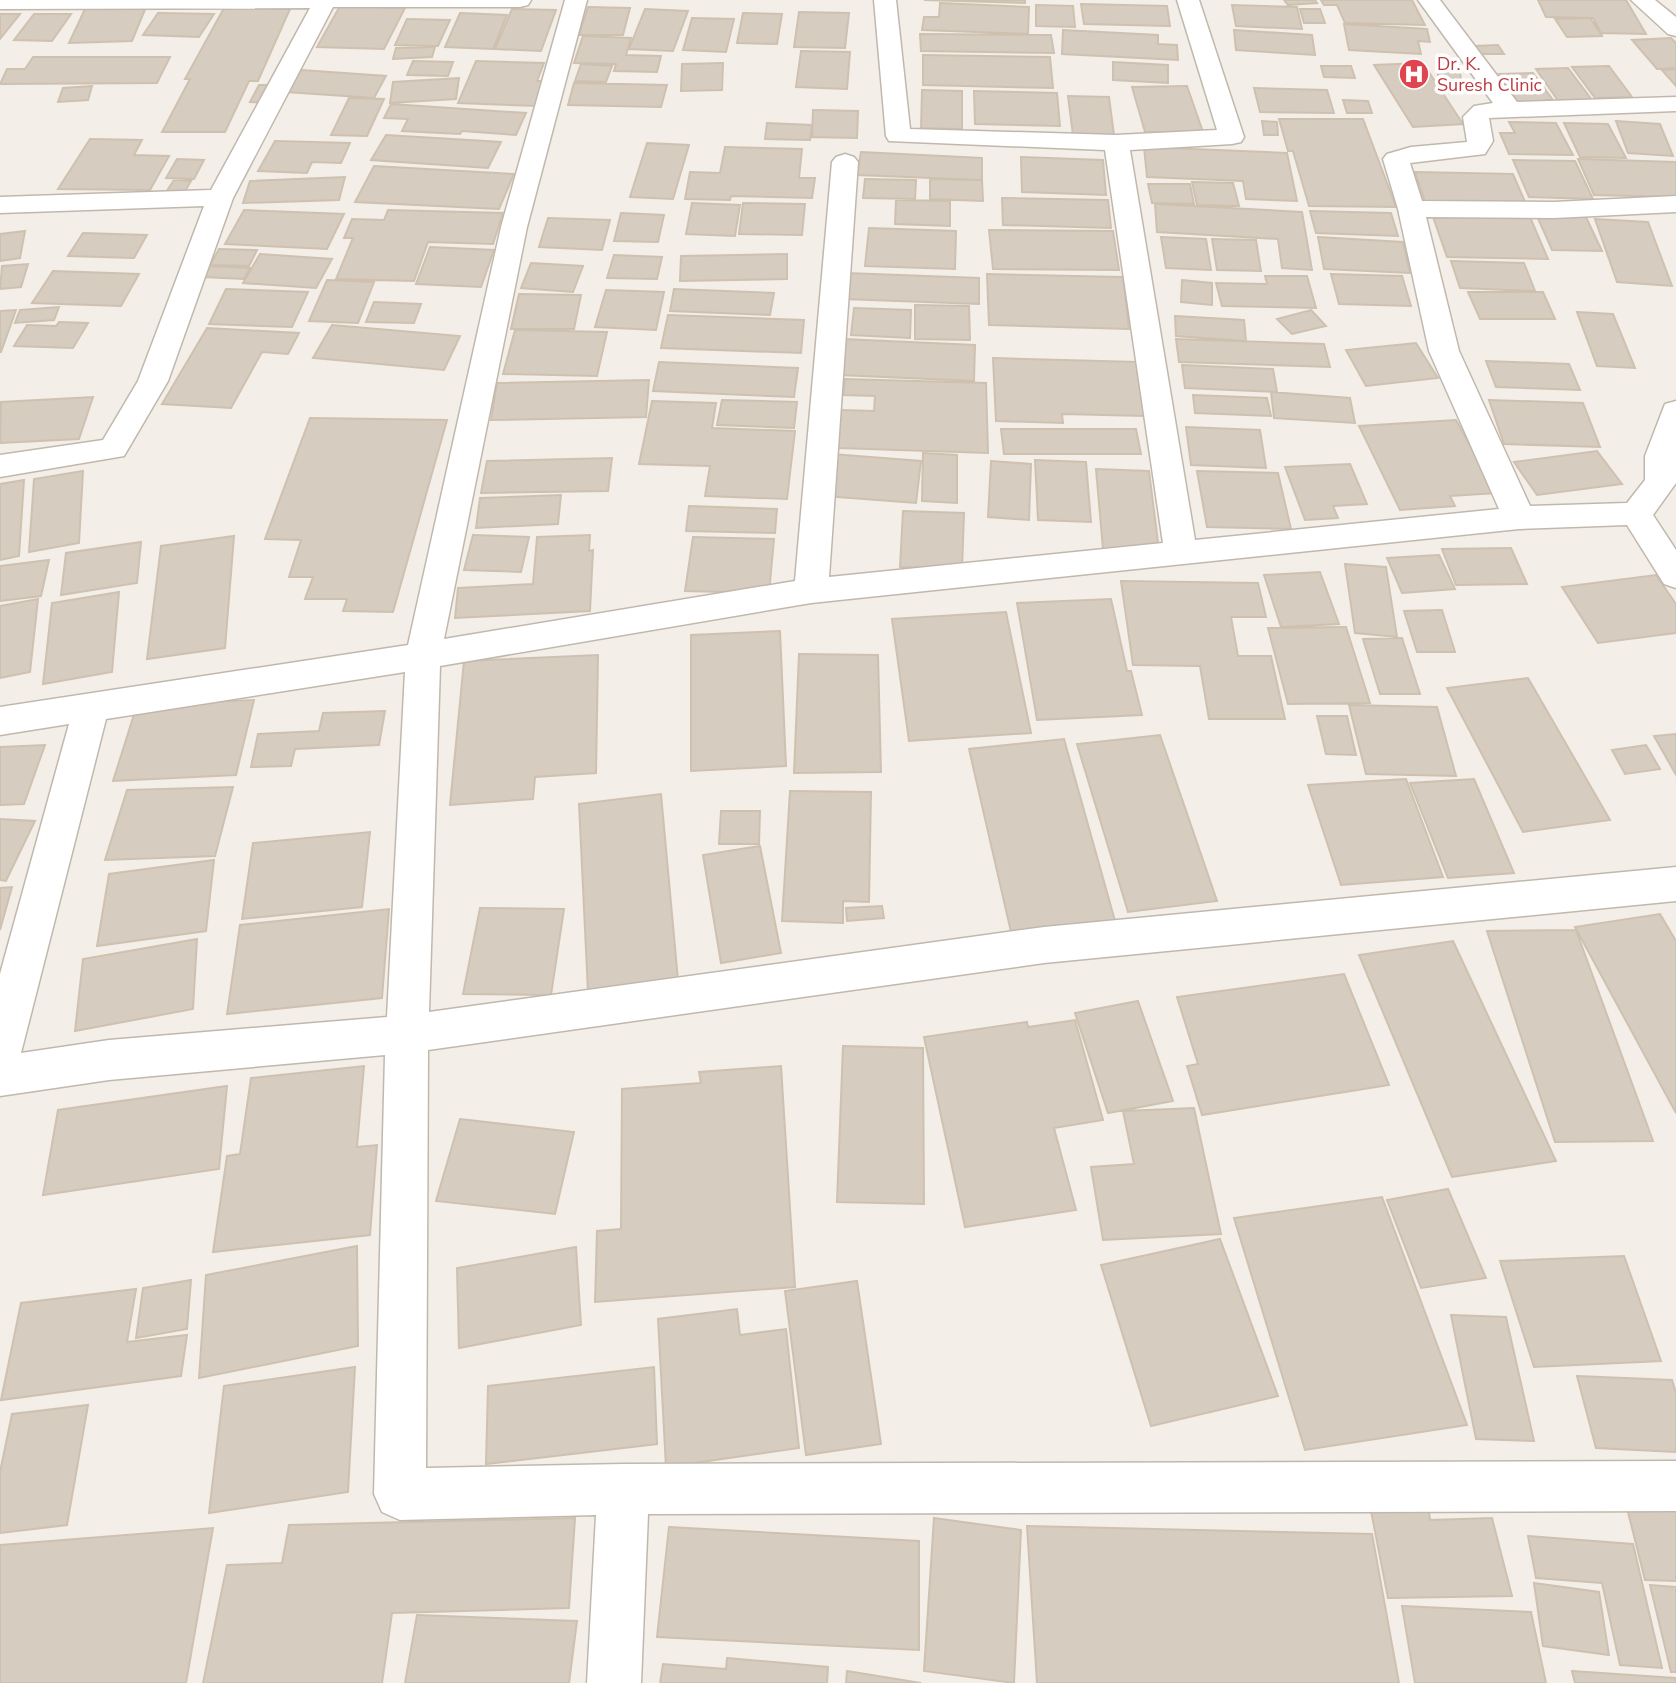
<svg xmlns="http://www.w3.org/2000/svg" width="1676" height="1683" viewBox="0 0 1676 1683" font-family="'Nunito Sans',sans-serif">
<style>
.building{fill:#d7ccc0;stroke:#cfc1b0;stroke-width:2}
.lines{fill:none;stroke-linecap:round;stroke-linejoin:round}
.minor-casing{stroke:#c1b8ad;stroke-width:3}
.minor{fill:#fff;fill-rule:evenodd}
.labels{text-anchor:middle;stroke-width:7;stroke-linejoin:round;paint-order:stroke}
.far-health-label{font-size:18px;fill:#be3a42;stroke:#fff;text-anchor:start}
</style>
<rect width="100%" height="100%" fill="#f3eee7"/>
<path class="building" d="M924 0H1025V3Z
M1284 0H1315L1317 3 1288 5Z
M1321 0H1412L1425 25 1345 23 1337 5H1324Z
M1538 0H1626L1646 34 1601 33 1593 18 1546 17Z
M940 3 1029 7 1028 34 922 30 924 17H939Z
M1081 4 1167 6 1170 26 1084 24Z
M1036 5 1073 6 1075 27 1036 26Z
M1232 5 1297 7 1302 29 1236 26Z
M340 6 405 8 384 49 317 47Z
M146 7 132 41 69 43 85 9Z
M588 7 630 8 623 35H579Z
M224 8 290 9 258 81H249L225 132H162L190 79H185Z
M512 9 556 10 541 51 495 49Z
M645 9 688 11 673 51 629 49Z
M1300 9H1320L1325 23H1304Z
M799 12 849 13 845 48 794 47Z
M158 13 214 14 199 37 143 35Z
M460 13 507 15 493 49 445 47Z
M743 13 782 14 777 44 737 43Z
M0 14H20L0 39Z
M34 14H71L52 41 14 40Z
M692 18 734 19 726 52 683 50Z
M1590 18 1602 36 1567 37 1555 19Z
M407 19 450 20 438 46 395 45Z
M1344 24 1427 29 1430 42 1418 41 1421 54 1349 50Z
M1063 30 1158 35V44L1177 45 1178 60 1062 54Z
M1234 30 1312 35 1315 55 1236 50Z
M920 34 1051 35 1054 53 921 51Z
M583 36 631 38 626 55 661 56 657 72 614 71 616 64 574 63Z
M1671 38 1676 43V68L1657 69 1632 40Z
M1498 45 1504 54H1480L1475 46Z
M435 47 432 57 393 59 396 48Z
M801 51 850 52 847 89 796 87Z
M923 55 1050 57 1053 88 923 85Z
M33 57H170L157 83 0 84 7 69H25Z
M413 61 453 62 448 76 407 75Z
M476 61 544 63 537 81H547L537 106 458 103Z
M1113 62 1168 65V83L1113 80Z
M723 63 722 90 681 91 682 64Z
M1423 63 1463 124 1413 127 1374 65Z
M1437 63 1459 65 1462 87 1439 84Z
M581 64 612 66 606 82 575 81Z
M1321 66H1351L1355 78 1324 77Z
M1609 66 1632 97 1595 98 1572 67Z
M1568 68 1592 100 1559 102 1536 69Z
M1676 69V86L1662 70Z
M301 70 386 76 374 98 287 92Z
M1533 73 1553 100 1518 102 1499 74Z
M459 78 456 99 390 103 393 82Z
M574 83 667 85 661 107 568 105Z
M259 85H285L276 103 250 102Z
M92 86 88 100 58 102 63 88Z
M1187 86 1203 132H1145L1132 87Z
M1254 88 1327 90 1334 113 1260 112Z
M922 90 962 91V129L921 128Z
M974 91 1057 93 1060 126 975 124Z
M1068 96 1109 97 1114 135H1073Z
M349 98 384 99 367 136 331 135Z
M1343 100 1368 101 1372 113H1347Z
M391 104 526 113 516 135 462 131 460 134 402 131 408 119 384 118Z
M813 110 858 111 857 138 812 137Z
M1279 119H1363L1396 207 1309 206 1293 151H1288Z
M1262 121 1277 122 1278 135H1264Z
M1616 121 1660 124 1673 156 1628 153Z
M1509 122 1556 123 1573 155 1509 154 1500 133H1515Z
M767 123 812 125 810 140 765 139Z
M1564 123 1608 124 1626 158 1580 157Z
M386 135 501 142 488 168 371 160Z
M90 139 142 140 134 155 169 156 150 190 58 189Z
M275 141 350 143 341 163 312 162 307 173 258 171Z
M647 143 689 145 673 199 630 197Z
M725 147 802 149 799 178H815L812 198 731 196 730 200 685 199 690 172 720 173Z
M1144 147 1287 153 1297 201 1246 199 1243 181 1147 177Z
M861 152 982 158V180L857 175Z
M1021 157 1103 160 1106 195 1022 192Z
M177 159 204 160 194 179 166 178Z
M1578 159 1676 162V197L1594 195Z
M1513 160 1575 161 1593 199 1529 197Z
M374 166 514 174 499 209 355 202Z
M1415 172 1513 174 1526 204 1425 202Z
M345 177 339 200 243 203 250 181Z
M865 179 916 180 915 199 863 198Z
M930 179 982 180 983 201 930 199Z
M174 180 191 181 184 193 166 192Z
M1192 182 1233 183 1239 206 1197 205Z
M1148 184H1190L1194 204 1152 203Z
M1002 198 1108 200 1111 228 1003 225Z
M896 200 950 201V226L895 224Z
M692 203 740 205 735 236 686 234Z
M743 203 805 204 802 235 739 234Z
M1155 204 1302 212 1312 270 1282 268 1278 239 1157 232Z
M244 210 344 214 327 249 225 244Z
M388 210 503 213 493 244 428 242 414 281 336 279 353 238H344L352 219 384 220Z
M1310 211 1391 213 1398 236 1316 233Z
M621 213 664 215 658 242 614 241Z
M1432 214 1530 217 1548 259 1447 257Z
M1537 216 1586 217 1602 251 1552 250Z
M548 218 610 220 602 250 539 247Z
M1595 219 1648 222 1672 286 1617 282Z
M869 228 956 231 955 269 865 266Z
M989 230 1113 231 1119 270 993 269Z
M25 231 20 258 0 261V234Z
M83 233 147 235 134 258 68 256Z
M1161 237 1206 239 1211 270 1166 268Z
M1318 237 1403 242 1410 273 1324 269Z
M1212 239 1256 240 1261 271 1217 270Z
M430 247 494 250 481 287 416 284Z
M219 249 257 250 249 266 210 265Z
M260 254 332 259 316 288 243 283Z
M787 254V279L680 281 681 256Z
M614 255 662 257 657 279 607 278Z
M1451 261 1524 263 1535 291 1460 288Z
M531 263 583 266 573 292 521 288Z
M28 264 21 287 0 289 2 266Z
M209 266 250 268 244 279 203 277Z
M53 271 139 274 121 306 32 303Z
M846 273 979 278V304L843 299Z
M987 274 1123 277 1129 329 989 325Z
M1331 274 1402 276 1411 306 1339 304Z
M1265 276H1307L1316 308 1222 306 1216 283 1267 284Z
M327 280 374 282 358 323 309 321Z
M1182 280 1212 283V305L1181 302Z
M226 289 308 292 292 327 209 324Z
M674 289 774 293 770 315 670 311Z
M606 290 664 292 656 330 595 327Z
M1468 292H1543L1555 319H1480Z
M519 294 581 295 574 329H511Z
M374 302 421 304 414 323 366 322Z
M915 305 969 306 970 340 915 339Z
M59 307 54 320 15 323 20 310Z
M854 308 911 310 910 338 851 335Z
M16 310 1 352H0V311Z
M1311 310 1326 326 1292 334 1277 319Z
M1577 312 1613 314 1635 368 1597 366Z
M668 315 804 320 801 353 661 348Z
M1175 316 1244 320 1246 341 1176 336Z
M59 322 88 323 73 348 14 346 27 325 56 326Z
M332 325 460 336 444 370 313 358Z
M207 328 299 333 288 354 262 352 231 408 162 404Z
M515 330 607 332 597 376 503 374Z
M843 339 975 345 974 381 839 375Z
M1176 339 1324 344 1330 367 1179 362Z
M1416 343 1438 378 1366 386 1346 350Z
M993 358 1138 362 1145 416 1062 414 1063 423 996 421Z
M1486 361 1569 364 1580 390 1496 387Z
M659 362 798 368 794 397 653 391Z
M1182 365 1273 369 1277 392 1185 388Z
M845 379 986 383 988 453 838 448 841 410 874 411 875 396 843 395Z
M649 380 646 417 491 420 497 383Z
M1271 392 1350 398 1355 423 1274 418Z
M1193 395 1267 398 1271 416 1195 413Z
M93 397 79 439 0 443 1 402Z
M722 400 797 402 794 428 717 425Z
M1489 400 1583 403 1600 447 1504 444Z
M652 401 716 403 712 428 795 431 787 499 705 496 710 466 639 464Z
M310 418 447 420 393 612 343 611 347 599H305L313 577H289L301 540 265 539Z
M1456 420 1496 493 1450 496 1455 506 1400 510 1359 426Z
M1186 427 1260 430 1266 468 1191 465Z
M1001 429H1136L1141 454H1004Z
M1597 451 1622 484 1537 495 1514 462Z
M923 453 957 455V503L922 501Z
M832 454 921 461 916 503 825 496Z
M612 458 608 491 481 493 487 461Z
M1035 460 1086 462 1091 522 1038 520Z
M991 461 1031 464 1029 520 988 517Z
M1350 464 1367 504 1333 506 1338 518 1305 520 1285 467Z
M1096 469 1149 471 1159 551 1103 549Z
M83 471 79 543 29 552 34 479Z
M1197 471 1278 473 1291 529 1207 527Z
M24 480 19 556 0 560V484Z
M561 495 558 524 476 528 480 498Z
M689 506 777 509 775 533 686 531Z
M903 511 964 513 962 569 900 567Z
M473 535 529 537 521 572 464 570Z
M590 535 589 551 593 550 590 611 455 618 458 588 533 584 537 537Z
M234 536 225 648 147 659 161 546Z
M693 537 774 539 769 593 685 591Z
M141 542 137 583 61 595 66 553Z
M1511 548 1527 584 1456 585 1442 549Z
M1439 555 1455 589 1402 593 1387 558Z
M49 560 41 596 0 601V566Z
M1345 564 1386 567 1397 637 1355 633Z
M1320 572 1339 624 1281 627 1264 575Z
M1656 575 1676 604V633L1598 643 1562 587Z
M1121 581 1258 583 1266 617H1231L1238 656H1271L1285 719H1209L1200 666 1133 665Z
M119 592 112 672 43 684 52 603Z
M38 599 30 672 0 678V606Z
M1111 599 1127 671H1131L1142 715 1037 720 1017 603Z
M1442 610 1455 652H1417L1404 611Z
M1006 612 1031 733 909 741 892 619Z
M1346 627 1370 703 1288 704 1268 628Z
M780 631 786 766 691 771V635Z
M1402 638 1420 694H1380L1363 639Z
M799 654 878 655 881 772 794 773Z
M598 655 596 773 535 777 533 799 450 805 464 661Z
M1528 678 1610 820 1523 832 1447 688Z
M254 700 236 775 113 781 137 705Z
M1349 705 1437 707 1456 776 1366 774Z
M385 711 379 745 295 749 291 766 251 767 258 734 319 731 323 713Z
M1317 716H1347L1356 755 1326 754Z
M1676 734V775L1654 736Z
M1160 735 1217 901 1128 912 1077 744Z
M1064 739 1115 921 1011 932 969 749Z
M45 745 24 804 0 805V747Z
M1646 745 1660 769 1625 774 1612 750Z
M1406 779 1443 877 1341 885 1308 785Z
M1474 779 1514 873 1448 878 1410 783Z
M233 787 215 856 105 860 127 790Z
M790 791 871 792 869 902 843 901V923L782 921Z
M661 794 678 980 588 992 579 804Z
M721 811H760L759 844H719Z
M0 819 35 821 6 881 0 880Z
M370 832 362 907 242 919 253 843Z
M760 846 781 953 721 963 703 855Z
M214 860 206 931 97 946 109 874Z
M12 887 0 930V888Z
M882 906 884 918 847 921 846 908Z
M480 908 564 909 551 995 463 994Z
M389 909 382 998 227 1014 240 925Z
M1660 914 1676 941V1113L1575 927Z
M1576 930 1653 1141 1555 1142 1487 931Z
M197 939 193 1009 75 1031 83 959Z
M1453 941 1556 1161 1452 1177 1359 955Z
M1344 974 1389 1085 1202 1115 1187 1066 1198 1064 1177 997Z
M1138 1001 1173 1101 1108 1113 1075 1013Z
M1075 1020 1103 1120 1054 1128 1076 1210 965 1227 924 1037 1027 1022 1028 1027Z
M843 1046 923 1048 924 1204 837 1202Z
M364 1066 357 1147 377 1145 370 1235 213 1252 227 1156 240 1154 251 1078Z
M781 1066 795 1287 595 1302 597 1231 621 1229 622 1089 701 1083 699 1072Z
M227 1086 219 1169 43 1195 58 1110Z
M1194 1108 1221 1234 1103 1240 1091 1167 1134 1164 1123 1111Z
M460 1119 574 1132 555 1214 436 1201Z
M1448 1189 1486 1278 1421 1288 1387 1200Z
M1382 1197 1467 1425 1305 1450 1234 1218Z
M1220 1239 1278 1396 1151 1426 1101 1265Z
M357 1246 358 1346 199 1378 206 1275Z
M576 1247 581 1325 459 1348 457 1268Z
M1624 1256 1661 1361 1534 1367 1500 1261Z
M191 1280 187 1329 136 1338 143 1288Z
M857 1281 881 1444 806 1455 785 1291Z
M136 1289 127 1342 187 1335 181 1376 1 1400 21 1303Z
M737 1309 740 1335 786 1329 799 1448 666 1467 658 1319Z
M1451 1315 1506 1317 1534 1441 1476 1439Z
M355 1367 348 1492 209 1513 224 1386Z
M654 1367 657 1444 486 1464 488 1386Z
M1577 1376 1672 1380 1676 1393V1452L1596 1448Z
M88 1405 67 1525 0 1533V1472L12 1414Z
M1627 1508 1676 1510V1581L1645 1580Z
M1371 1511H1429L1430 1520 1492 1518 1512 1596 1388 1598Z
M575 1518 569 1608 392 1613 382 1683H203L227 1565 282 1563 289 1525Z
M934 1518 1021 1530 1014 1683 924 1671Z
M1027 1526 1372 1534 1399 1683H1037Z
M669 1527 919 1541V1650L657 1637Z
M213 1528 186 1683H0V1545Z
M1528 1536 1633 1544 1662 1668 1620 1665 1602 1583 1536 1578Z
M1534 1583 1599 1592 1609 1655 1543 1646Z
M1650 1585 1676 1587V1672H1671Z
M1402 1606 1531 1612 1546 1683H1415Z
M417 1615 577 1621 569 1683H405Z
M727 1658 828 1667 827 1683H660L663 1664 726 1669Z
M847 1671 921 1683H846Z
M1572 1671 1676 1678V1683H1575Z"/>
<g class="lines">
<g class="minor-casing">
<path id="minor" d="M0 0H531L528 5 520 7H333L233 198 168 381 124 456 0 477V455L103 440 138 381 204 206 0 213V197L211 190 310 8 0 9Z
M565 0H587L527 227 444 639 795 581 832 162 836 157 845 154 854 157 858 162 829 577 1163 543 1105 150 889 141 886 136 874 0H896L910 129 1116 135 1217 130 1177 0H1199L1244 137 1241 142 1232 144 1130 150 1195 540 1499 509 1429 351 1398 209 1383 159 1387 154 1411 147 1467 142 1463 117 1474 106 1493 103 1418 0H1440L1517 102 1676 97V111L1489 118 1493 141 1485 154 1410 163 1422 201 1554 202 1676 196V212L1554 218 1426 217 1459 351 1530 506 1627 503 1645 480V456L1665 404 1676 401V483L1653 515 1676 550V588L1664 584 1627 525 1519 529 811 603 440 666 429 1012 1044 927 1676 867V901L1044 963 428 1050 426 1468 623 1464 1676 1461V1511L648 1514 641 1683H587L596 1515 400 1520 382 1512 374 1494 385 1055 109 1080 0 1096V974L69 724 0 735V707L408 645 501 227ZM405 672 387 1017 109 1040 21 1053 106 719Z
M1631 0H1655L1676 17V36L1668 34Z"/>
</g>
<use href="#minor" class="minor"/>
</g>
<defs>
<g id="hospital-disc" transform="scale(1.575)"><circle r="9.5" fill="#e0444e" stroke="#fff"/><path d="M-5-5h3v3.5h4V-5h3V5h-3V1.5h-4V5h-3Z" fill="#fff"/></g>
</defs>
<g fill-rule="evenodd">
<use href="#hospital-disc" x="1414" y="74"/>
</g>
<g class="labels">
<g class="far-health-label">
<text x="1437" y="70">Dr. K.<tspan x="1437" dy="21">Suresh Clinic</tspan></text>
</g>
</g>
</svg>
